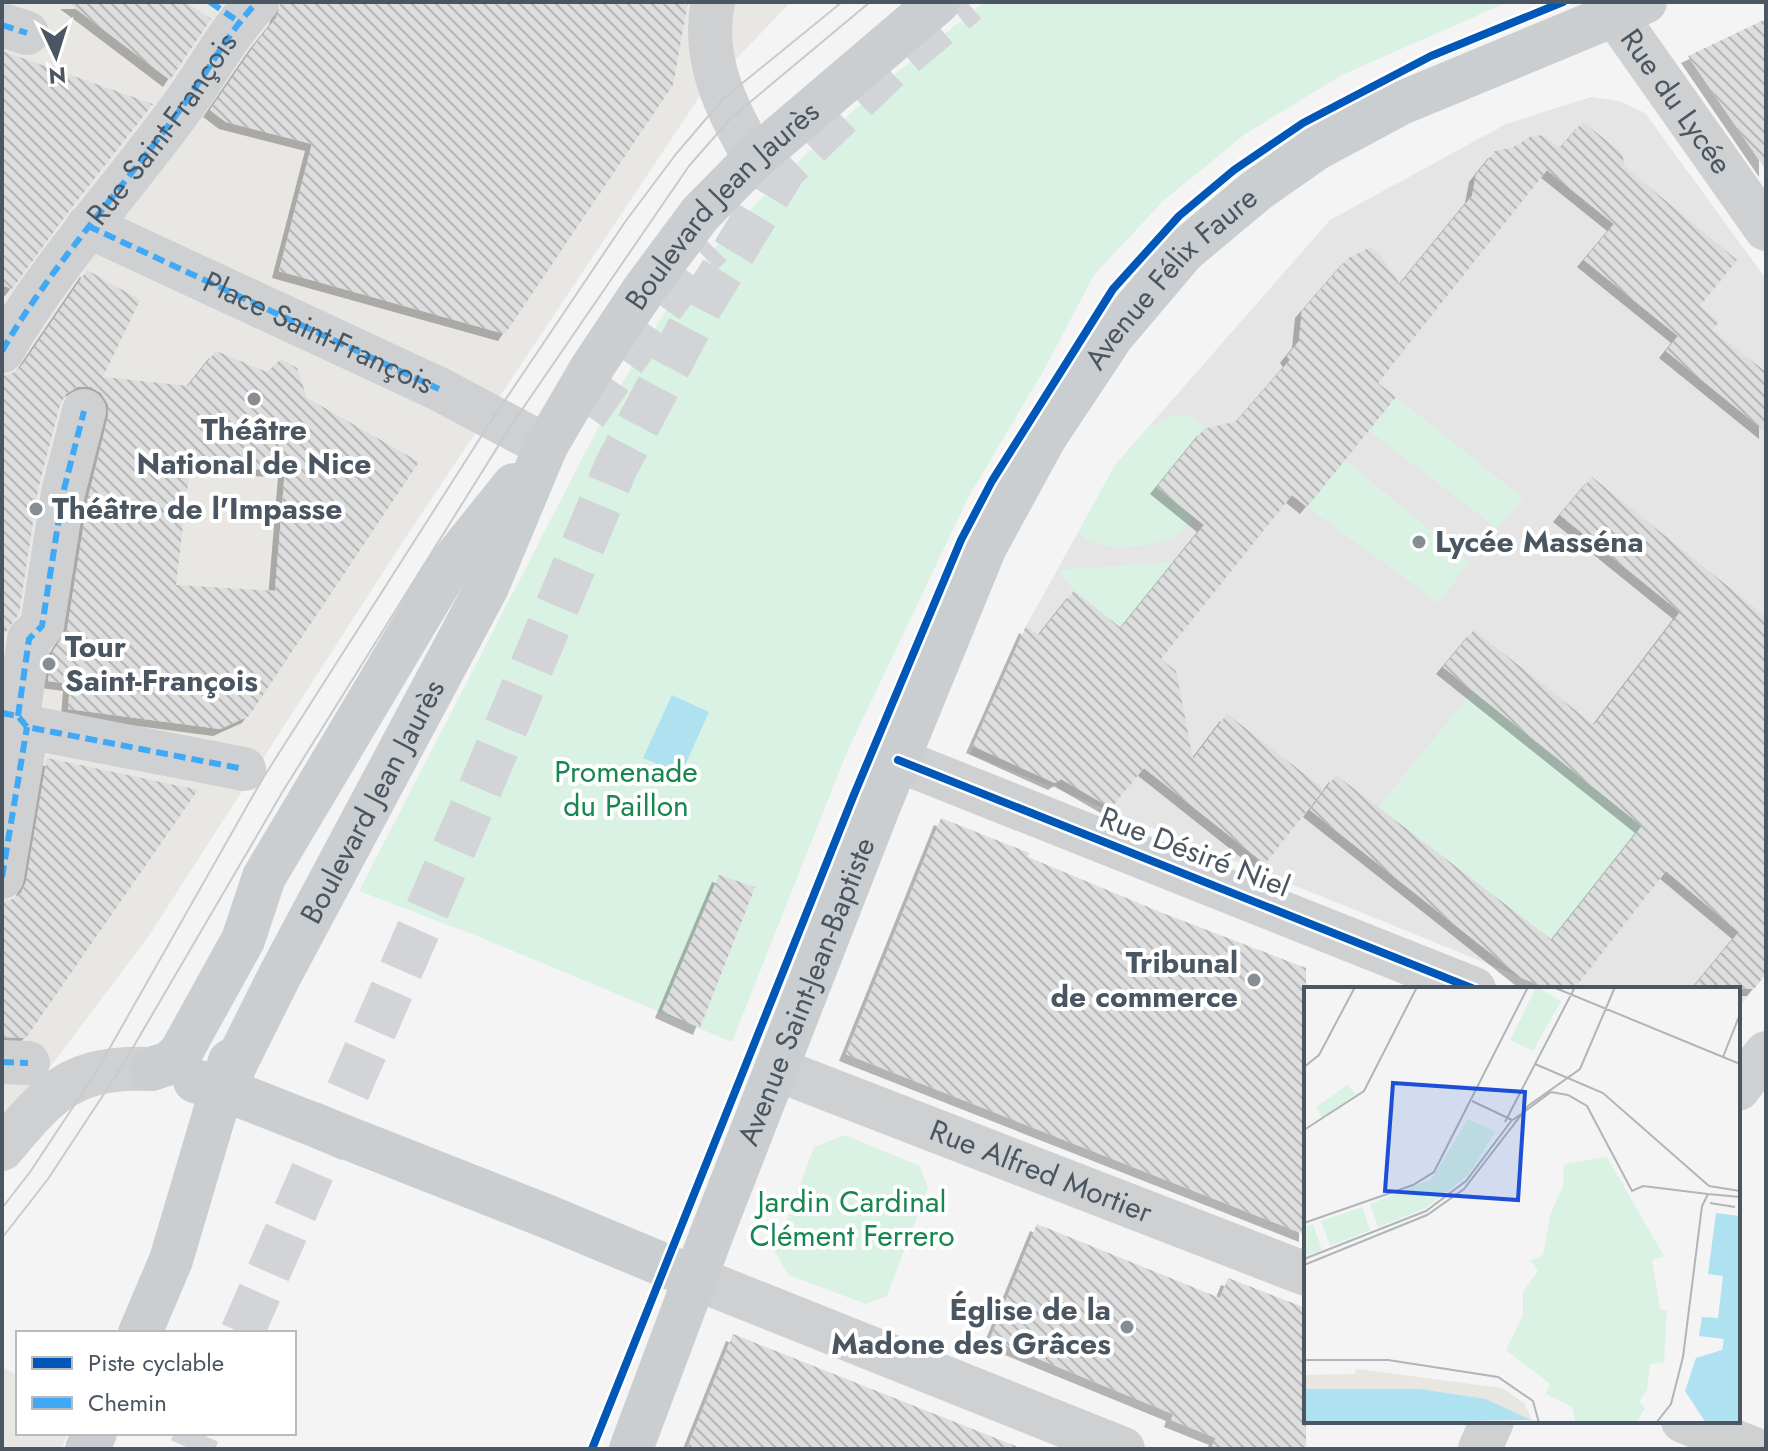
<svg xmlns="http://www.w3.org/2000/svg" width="1768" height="1451" viewBox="0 0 1768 1451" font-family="Jost,sans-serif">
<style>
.commercial{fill:#e8e7e3}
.education{fill:#e6e5e6}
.green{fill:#d9f2e3}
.water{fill:#aee2f0}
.building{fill:url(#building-back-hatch);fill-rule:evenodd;filter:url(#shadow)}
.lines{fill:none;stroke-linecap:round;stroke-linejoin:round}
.major-tunnel{stroke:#d2d4d7;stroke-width:44;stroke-dasharray:44 22;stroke-linecap:butt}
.minor{stroke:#ced0d2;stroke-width:44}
.major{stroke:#caced1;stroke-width:44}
.tram{stroke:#c9cacc;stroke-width:2}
.quiet{stroke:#3fa9f5;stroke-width:6;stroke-dasharray:12 6;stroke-linecap:butt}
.cycleway-casing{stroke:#fff;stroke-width:13}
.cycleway{stroke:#0057b8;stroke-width:8}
.poi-dot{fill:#868d94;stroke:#fff;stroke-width:3}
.labels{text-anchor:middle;stroke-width:8;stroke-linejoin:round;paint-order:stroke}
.street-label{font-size:30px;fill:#4a5661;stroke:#fff}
.poi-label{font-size:30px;font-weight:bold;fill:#4a5661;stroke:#fff;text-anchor:start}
.park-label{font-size:30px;fill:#17864f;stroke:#fff}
.inset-river{fill:none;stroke:#aee2f0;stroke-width:4}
.inset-road{fill:none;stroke:#b0b5b9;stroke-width:2}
.view{fill:#1d4ed8;fill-opacity:0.15;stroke:#1d4ed8;stroke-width:4}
.inset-edge{fill:none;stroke:#4a5661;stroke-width:4}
</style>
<defs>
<pattern id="building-back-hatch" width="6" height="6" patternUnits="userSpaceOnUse" patternTransform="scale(2)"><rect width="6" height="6" fill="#ddddde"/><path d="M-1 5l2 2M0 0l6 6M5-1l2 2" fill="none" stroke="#b5b6b7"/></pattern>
<filter id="shadow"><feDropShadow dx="-7" dy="7" stdDeviation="0" flood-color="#0004"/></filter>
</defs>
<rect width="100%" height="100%" fill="#f4f4f4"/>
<path class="commercial" d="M2 2H791L700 96 398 549 148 937 2 1131Z
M2 1367 18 1376V1433H68L61 1449H2Z"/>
<path class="education" d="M1591 97 1619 101 1645 113 1766 279V974L1738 1008V989H1550L970 754 1026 626 1116 464 1330 220 1506 124Z"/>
<path class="green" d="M984 2H1508L1344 74 1245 134 1163 201 1094 275 1044 370 969 496 847 752 732 1042 482 938 359 891 616 393 671 302 723 238 789 170 884 83Z
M1396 397 1523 498 1497 528 1369 431Z
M1175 415 1193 416 1205 427 1157 487 1193 516 1176 538 1148 545 1116 548 1089 541 1078 532 1116 464 1149 427Z
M1345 460 1469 562 1439 603 1307 507Z
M1174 562 1121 628 1074 591 1058 570Z
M1473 691 1642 826 1552 940 1378 807Z
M845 1135 920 1166 928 1188 887 1296 866 1304 788 1275 775 1252 814 1147Z"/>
<path class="water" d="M672 695 709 712 681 774 643 758Z"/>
<path class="building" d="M67 2H186L211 19 170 80Z
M281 2H688L673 85 505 334 279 271 312 144 226 122 210 110 256 43 276 18Z
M1766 19V170L1688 56Z
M2 51 153 104 66 215 12 289 2 285Z
M1583 122 1622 153 1625 167 1737 260 1700 306 1719 322 1712 330 1766 372V432L1666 351 1678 336 1584 260 1614 224 1547 170 1378 383 1396 397 1307 507 1292 495 1161 659 1176 671 1193 759 1227 714 1324 789 1265 864 1144 768 1111 808 1061 779 1055 783 973 746 1026 626 1039 635 1074 591 1121 628 1204 525 1157 487 1204 429 1237 421 1290 360 1287 356 1299 341 1302 311 1348 258 1371 247 1380 255 1400 284 1472 196 1476 175 1495 151 1512 148 1533 135 1544 136 1560 148Z
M87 270 140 300 103 377 188 386 216 351 267 372 281 359 297 368 307 398 419 462 249 716 220 729 68 709 70 684 48 681 53 651 67 630 88 498 108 417V404L101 393 91 387H77L66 394 60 405 38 489 19 614 6 632H2V376L15 372 23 364ZM190 467 285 470 275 591 176 585Z
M1592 477 1766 617V974L1754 989H1692L1739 932 1666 871 1574 989H1550L1522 978 1310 810 1336 775 1552 940 1642 826 1443 667 1474 630 1594 725 1680 612 1560 515Z
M47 758 198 790 26 1038 2 1037V901L11 900 21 893 26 882Z
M941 818 1029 853 1028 857 1160 912 1306 968V1235L846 1054Z
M719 875 755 887 700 1028 662 1011Z
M1037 1224 1220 1298 1228 1278 1306 1308V1449H1211L1216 1438 1171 1420 1173 1414 990 1339Z
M733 1334 1018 1447 1017 1449H687Z"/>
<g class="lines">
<path class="major-tunnel" d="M585 414 694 262 711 245
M242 1333 477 796 616 467 700 307 785 168 890 67 967 2
M191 1449 198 1433"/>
<g class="minor">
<path d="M713 2C701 58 727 111 755 158"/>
<path id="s1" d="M1615 15 1766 229"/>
<path d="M2 25 27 33"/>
<path d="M88 226 439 389 546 446"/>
<path d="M2 351C52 264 120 192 179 111 206 75 226 35 257 2"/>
<path d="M2 713 18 716 27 727 244 769"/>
<path d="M18 716 29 639 42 626 63 493 84 411"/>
<path d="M898 760 1474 989"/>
<path d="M2 877 27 727"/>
<path d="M2 1062 28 1063"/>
<path id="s2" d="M776 1069 1306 1274"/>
<path d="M1738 1089 1766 1053"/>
<path d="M2 1149C50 1092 71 1066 151 1069"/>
<path d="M695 1278 1123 1449"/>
<path d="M1683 1421 1754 1449"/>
<path d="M1480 1449 1492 1421"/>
</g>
<g class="major">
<path d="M151 1069 170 1063 181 1052 243 940 264 877 449 566 514 485"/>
<path d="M195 1081 223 1089 546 1216 695 1278"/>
<path id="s3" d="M223 1089 280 975 487 587 546 446 591 369 645 288 700 214 755 158 938 2"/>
<path d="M140 1333 171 1260 230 1061"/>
<path d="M87 1449 95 1433"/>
<path id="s4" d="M631 1449 714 1228 878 808 985 547 1045 437 1112 336 1184 251 1257 190 1317 148 1399 104 1645 2"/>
</g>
<path class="tram" d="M2 1208 30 1172 95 1074 263 778 493 418 625 222 676 154 723 99 842 2
M2 1238 48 1179 121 1068 283 791 510 427 689 166 731 118 870 2"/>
<g class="quiet">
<path d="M210 2 239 22"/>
<path d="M2 25 27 33"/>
<path id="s5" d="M88 226 439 389"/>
<path id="s6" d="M2 351C52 264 120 192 179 111 206 75 226 35 257 2"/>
<path d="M2 713 18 716 27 727 244 769"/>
<path d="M18 716 29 639 42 626 63 493 84 411"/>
<path d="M2 877 27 727"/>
<path d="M2 1062 28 1063"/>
</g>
<g class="cycleway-casing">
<path id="cycleway" d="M898 760 1474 989
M592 1449 853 797 961 540 992 481 1113 289 1179 216 1234 170 1303 123 1431 56 1563 2"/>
</g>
<use href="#cycleway" class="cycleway"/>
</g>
<g class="poi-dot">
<circle cx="254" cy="399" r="8"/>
<circle cx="36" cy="509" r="8"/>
<circle cx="1419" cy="542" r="8"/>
<circle cx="49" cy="664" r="8"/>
<circle cx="1254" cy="980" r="8"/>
<circle cx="1127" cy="1327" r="8"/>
</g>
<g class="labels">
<g class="street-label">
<text dy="10" stroke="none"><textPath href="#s1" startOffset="106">Rue du Lycée</textPath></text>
<text dy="10" stroke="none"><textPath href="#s6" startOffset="274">Rue Saint-François</textPath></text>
<text dy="10" stroke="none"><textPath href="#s3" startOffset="1020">Boulevard Jean Jaurès</textPath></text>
<text dy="10" stroke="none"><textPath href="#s4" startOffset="1298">Avenue Félix Faure</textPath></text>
<text dy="10" stroke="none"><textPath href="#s5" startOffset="254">Place Saint-François</textPath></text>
<text dy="10" stroke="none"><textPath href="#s3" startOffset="324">Boulevard Jean Jaurès</textPath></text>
<text transform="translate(1195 852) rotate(21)" y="10">Rue Désiré Niel</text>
<text dy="10" stroke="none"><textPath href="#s4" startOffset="490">Avenue Saint-Jean-Baptiste</textPath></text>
<text dy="10" stroke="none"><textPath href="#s2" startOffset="284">Rue Alfred Mortier</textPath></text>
</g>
<g class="poi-label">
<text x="254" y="440" text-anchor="middle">Théâtre<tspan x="254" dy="34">National de Nice</tspan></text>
<text x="52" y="519">Théâtre de l'Impasse</text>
<text x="1435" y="552">Lycée Masséna</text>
<text x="65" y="657">Tour<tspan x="65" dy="34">Saint-François</tspan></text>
<text x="1238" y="973" text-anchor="end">Tribunal<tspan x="1238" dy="34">de commerce</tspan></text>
<text x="1111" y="1320" text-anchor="end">Église de la<tspan x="1111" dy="34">Madone des Grâces</tspan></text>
</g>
<g class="park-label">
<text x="626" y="782">Promenade<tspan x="626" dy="34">du Paillon</tspan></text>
<text x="852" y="1212">Jardin Cardinal<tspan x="852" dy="34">Clément Ferrero</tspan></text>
</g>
</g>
<g transform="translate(1304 987)">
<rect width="436" height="436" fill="#f4f4f4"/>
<path d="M232 0 257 14 229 64 206 53ZM43 98 52 107 18 131 12 120ZM164 132 191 145 165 187 122 221 74 240 66 217 128 192ZM303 170 360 269 348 273 356 322 363 323 360 375 346 377 343 403 335 415 341 421 332 436H272L268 420 242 407 246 397 202 363 219 328V305L234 284 226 274 239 268 246 228 259 199 260 177ZM58 220 66 243 26 259 17 234ZM9 237 18 263 0 269V240Z" fill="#d9f2e3"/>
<path d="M53 382 198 401 220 416 229 435 182 412 116 402H0V388L50 387Z" fill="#e7e6e1"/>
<path d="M288 200 310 222 314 264 276 259 274 271 288 273 298 289 292 291 252 286 264 202Z" fill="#d9f2e3"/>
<path d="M412 226 436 229V436H402L381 404 392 371 418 363 420 352 395 349 398 330 414 331 419 289 404 287ZM0 402H116L182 412 227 433 0 436Z" fill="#aee2f0"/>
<path class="inset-river" d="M396 373 393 379 399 388 420 383 436 367"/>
<path class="inset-road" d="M249 0 436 77M419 70 436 27M231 77 299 106 405 199M0 80 15 68 51 0M209 133 247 105 264 108 283 119 328 204 339 199 404 207M201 135 271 0M0 143 60 104 113 0M405 199 436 204M404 207 436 210M406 216 431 220M0 236 109 198 130 185 224 0M0 272 122 224 162 194 208 133 168 114M0 278 123 228 160 202 224 119 276 82 311 0M0 373H84L194 390 229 414 235 436M352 436 367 417 379 370 398 219 404 207"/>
<path class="view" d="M89 96 221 105 214 213 81 204Z"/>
<rect width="436" height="436" class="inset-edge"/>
</g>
<rect width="1768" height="1451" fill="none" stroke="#4a5661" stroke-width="8"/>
<rect x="16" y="1331" width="280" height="104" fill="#ffffff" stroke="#b7bbc0" stroke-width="2"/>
<rect x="32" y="1357" width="40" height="12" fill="#0057b8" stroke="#b7bbc0" stroke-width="2"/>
<text x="88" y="1371" font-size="24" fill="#4a5661">Piste cyclable</text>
<rect x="32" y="1397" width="40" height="12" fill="#3fa9f5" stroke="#b7bbc0" stroke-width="2"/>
<text x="88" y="1411" font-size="24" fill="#4a5661">Chemin</text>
<g transform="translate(56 56) rotate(176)" stroke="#ffffff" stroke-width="6" paint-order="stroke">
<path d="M0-6L14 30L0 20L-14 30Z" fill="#4a5661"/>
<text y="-12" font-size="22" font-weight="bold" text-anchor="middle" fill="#4a5661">N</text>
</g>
</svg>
